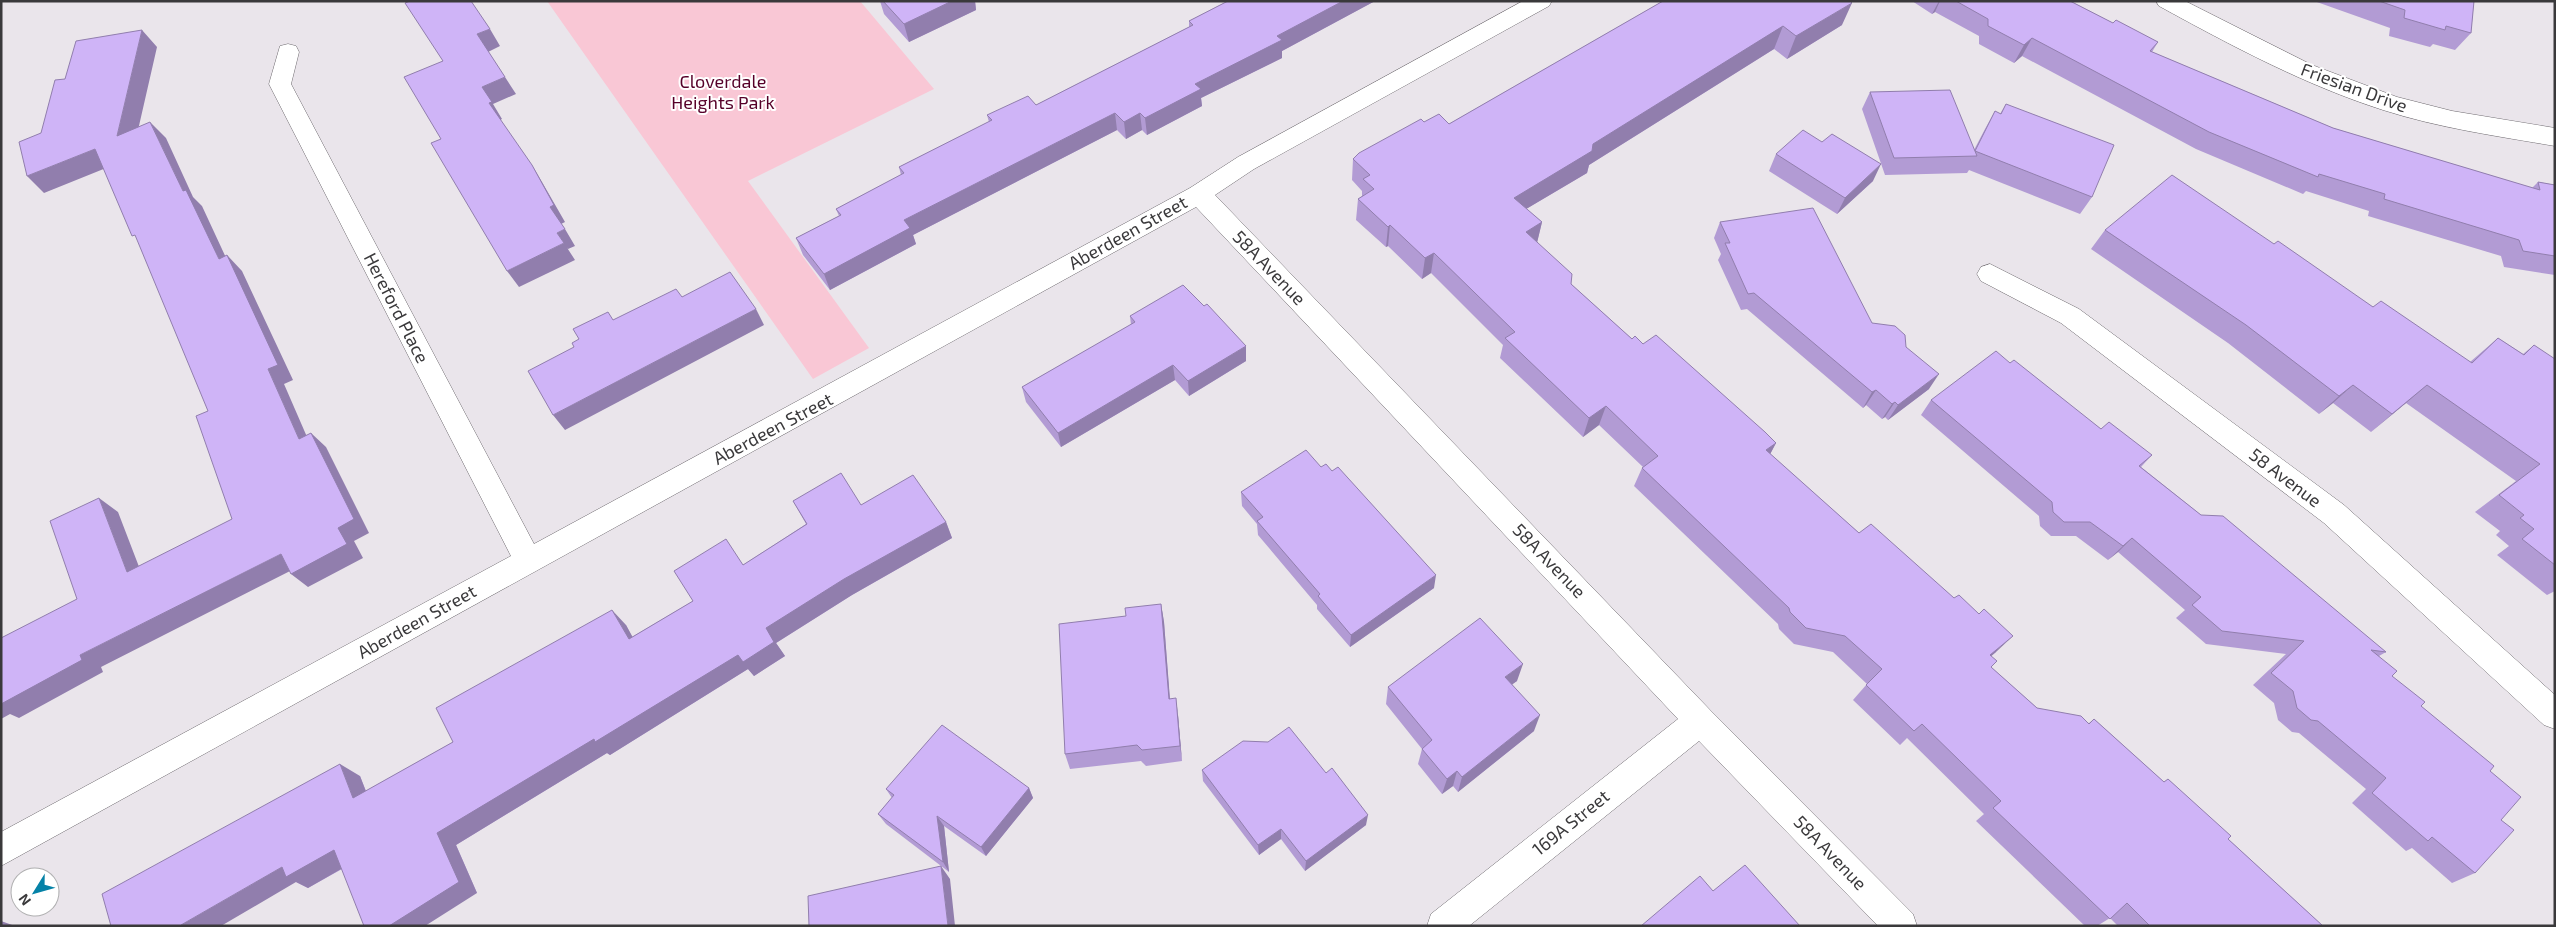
<svg xmlns="http://www.w3.org/2000/svg" width="2556" height="927" viewBox="0 0 2556 927" font-family="'Exo 2',sans-serif">
<style>
.green{fill:#f9c7d5}
.lines{fill:none;stroke-linecap:round;stroke-linejoin:round}
.street-casing{stroke:#6d696e;stroke-width:1}
.street{fill:#fff;fill-rule:evenodd}
.wall{fill:#b29bd4}
.shaded-wall{fill:#917ead}
.building{fill:#cfb4f7;stroke:#917ead}
.labels{text-anchor:middle;stroke-width:4;stroke-linejoin:round;paint-order:stroke}
.park-label{font-size:18px;fill:#560029;stroke:#fff}
.street-label{font-size:18px;fill:#3a393b;stroke:#fff}
</style>
<rect width="100%" height="100%" fill="#eae5eb"/>
<path class="green" d="M547 1H860L934 89 748 181 869 348 813 379Z"/>
<g class="lines">
<g class="street-casing">
<path id="street" d="M1523 1H1552L1549 6 1254 169 1215 195 1711 711 1913 914 1917 926H1878L1699 741 1469 926H1427L1431 914 1678 719 1196 207 1 866V832L511 556 269 84 280 46 288 44 296 46 299 52 291 84 534 544 1190 188 1238 157Z
M2156 1H2185L2312 65 2397 97 2452 111 2555 128V146C2497 136 2439 128 2383 110 2305 85 2232 46 2159 6Z
M1990 264 2079 309 2344 505 2555 695V729L2544 725 2324 523 2061 323 1981 281 1977 274 1981 267Z"/>
</g>
<use href="#street" class="street"/>
</g>
<path class="wall" d="M880 1H975L976 10 909 42 884 14Z
M1228 1H1375L1282 51V58L1201 98 1202 106 1147 135 1142 130 1126 139 1117 130 913 235 916 244 830 290 803 255 796 238 839 216 836 209 901 175 899 167 989 122 987 115 1036 105 1189 27V21Z
M1663 1 1842 25 1787 59 1774 49 1589 165 1587 173 1526 209 1542 222 1537 242 1571 284 1632 339 1643 344 1776 443 1770 454 1859 533 1996 652 1991 656V667L2037 708 2089 723 2094 719 2164 782 2168 779 2228 839 2323 926H2118L2110 918 2097 926H2085L1976 821 1984 814 1907 738 1900 745 1853 700 1867 684 1833 652 1794 644 1779 629 1778 624 1634 486 1642 468 1643 467 1599 425 1583 437 1500 358 1503 345 1431 273 1422 279 1388 246 1386 247 1356 220 1358 199 1362 196V191L1352 180 1353 159 1424 122 1449 124Z
M1912 1H2070L2113 23 2158 42 2152 52 2333 128 2532 188 2538 182 2555 185V275L2504 267 2501 256 2368 216 2369 211 2306 191 2303 194 2196 149 2022 56 2014 63 1979 44V36L1935 12 1932 14Z
M2314 1H2474L2471 33 2455 50 2433 44 2430 47 2389 36 2390 28Z
M1870 92 1974 150 1985 129 1995 111 2000 114 2006 104 2092 197 2080 214 1969 170 1967 173 1885 175 1862 109Z
M1776 154 1873 181 1837 214 1769 171Z
M1720 222 1906 347 1929 389 1888 420 1885 417 1882 419 1866 405 1863 408 1747 309 1741 310 1718 260 1721 254 1714 238Z
M2105 230 2274 244 2373 307 2470 362 2498 338 2523 354 2534 345 2554 430 2555 431V591L2547 595 2497 555 2509 546 2496 535 2500 531 2475 512 2516 481 2406 403 2371 432 2333 403 2319 414 2228 343 2091 249Z
M1130 316 1246 361 1189 396 1175 380 1061 447 1026 402 1022 387 1131 325Z
M2010 363 2101 429 2152 455 2141 467 2201 515 2386 652 2379 656 2392 676 2421 706 2490 771 2501 820 2475 873 2452 883 2412 848 2406 851 2352 803 2366 789 2299 733 2292 732 2278 720 2274 703 2253 685 2286 654 2206 644 2176 618 2185 610 2118 552 2108 560 2076 536H2051L2040 526 2039 516 1921 415 1931 400Z
M1241 492 1434 588 1350 647 1317 609V605L1258 535 1257 524 1242 506Z
M793 501 861 505 946 522 952 538 852 595 776 643 785 656 754 676 748 669 610 755 607 753 456 845 477 893 342 869 308 888 296 882 360 776 366 791 453 742 626 625 632 637 693 601 743 565 806 524Z
M1161 604 1164 622 1170 699 1178 715 1182 761 1146 766 1141 761 1070 769 1065 754 1126 616Z
M1517 681 1512 684 1534 731 1458 792 1453 786 1442 794 1418 764 1422 749 1386 704 1388 687Z
M1202 770 1366 825 1305 871 1281 839 1259 855 1203 781Z
M1029 788 1033 798 986 856 944 826 949 872 886 824 878 814 892 798 886 789Z"/>
<path class="shaded-wall" d="M952 1H975L976 10 909 42 904 24Z
M1343 1H1375L1282 51V58L1201 98 1202 106 1147 135 1145 118 1195 84 1277 36Z
M1939 1H1940L1935 12 1932 14Z
M1852 3 1842 25 1787 59 1796 36Z
M1783 26 1774 49 1589 165 1587 173 1509 219 1514 198 1593 144Z
M490 29 500 46 488 52 477 34Z
M142 30 157 47 133 152 117 136Z
M2032 38 2022 56 2014 63 2024 45Z
M505 77 516 94 493 104 502 119 500 120 489 103 482 87Z
M1115 113 1117 130 913 235 916 244 830 290 824 274 904 220Z
M1140 113 1142 130 1126 139 1124 122Z
M150 122 166 138 193 197 202 206 234 275 219 259 183 191Z
M95 149 111 166 44 193 27 176Z
M1881 164 1873 181 1837 214 1845 198Z
M532 165 542 182 565 222 561 224 550 207Z
M1542 222 1537 243 1526 232Z
M1390 225 1388 246 1386 247 1388 227Z
M565 229 575 246 568 249 557 233Z
M564 243 575 260 519 287 507 271Z
M1434 253 1431 273 1422 279 1425 258Z
M227 255 242 271 293 380 284 384 314 453 299 439 268 369Z
M756 309 764 325 565 430 553 415Z
M1246 346V361L1189 396 1188 381Z
M1173 365 1175 380 1061 447 1058 433Z
M1939 374 1929 389 1888 420 1898 405Z
M2353 385 2333 403 2319 414 2339 396Z
M2427 385 2406 403 2371 432 2392 414Z
M1876 390 1866 405 1863 408 1872 392Z
M1895 402 1885 417 1882 419 1892 404Z
M1606 406 1599 425 1583 437 1589 418Z
M311 433 326 447 369 533 354 541 363 558 308 587 291 574 338 528Z
M1776 443 1766 462V450Z
M99 498 118 512 146 585 127 572Z
M946 522 952 538 852 595 776 643 785 656 754 676 748 669 610 755 607 753 456 845 477 893 425 926H389L437 833 844 579Z
M2132 538 2118 552 2108 560 2123 546Z
M281 554 298 567 101 667 103 672 19 718 10 714 1 719V702L80 655Z
M1436 575 1434 588 1350 647 1351 635Z
M1161 604 1164 622 1171 715 1169 699Z
M612 610 626 625 642 654 629 639Z
M2013 636 1996 652 1974 671 1990 655Z
M1523 664 1517 681 1499 694 1505 677Z
M1176 698 1178 715 1182 761 1180 746Z
M1540 715 1534 731 1458 792 1462 777Z
M340 764 360 776 373 810 353 798Z
M1457 771 1453 786 1442 794 1447 779Z
M1029 788 1033 798 986 856 981 847Z
M1368 815 1366 825 1305 871 1306 861Z
M937 816 944 826 949 872 943 862Z
M1281 829V839L1259 855 1258 845Z
M334 850 355 861 308 888 296 882 221 926H181V925L282 867Z
M941 866 950 879 955 926H948Z
M1 921 15 926H1Z"/>
<path class="building" d="M410 1H471L490 29 477 34 505 77 482 87 492 102 489 103 532 165 554 205 550 207 565 229 557 233 564 243 507 271 431 143 441 139 404 77 443 61 405 3Z
M883 1H952L904 24Z
M1228 1H1343L1277 36 1282 40 1195 84 1201 89 1145 118 1140 113 1124 122 1115 113 904 220 910 228 824 274 796 238 841 215 836 209 904 173 899 167 992 120 987 115 1028 96 1036 105 1193 25 1189 21Z
M1663 1H1850L1852 3 1796 36 1783 26 1593 144 1592 151 1514 198 1542 222 1526 232 1572 274 1571 284 1632 339 1635 336 1643 344 1656 335 1765 432 1776 443 1766 450 1859 533 1871 524 1954 598 1959 595 1979 614 1984 609 2013 636 1990 655 1997 661 1991 667 2037 708 2081 716 2089 724 2094 719 2164 782 2168 779 2231 836 2228 839 2323 926H2150L2127 903 2110 919 1993 808 2001 801 1922 724 1914 731 1866 685 1882 669 1845 636 1806 628 1790 612 1789 608 1642 468 1658 456 1606 406 1589 418 1505 338 1515 332 1434 253 1425 258 1390 225 1388 227 1358 199 1374 189 1363 179 1370 175 1353 159 1359 153 1421 119 1424 122 1439 114 1449 124Z
M1956 1H2070L2113 23 2116 20 2158 42 2150 51 2333 128 2540 190 2538 182 2555 185V256L2523 251 2519 240 2384 199 2385 194 2319 174 2318 177 2209 132 2032 38 2024 45 1988 26V19Z
M2379 1H2474L2471 33 2446 26 2445 30 2404 18 2405 10Z
M142 30 117 136 150 122 183 191 186 190 219 259 227 255 278 365 268 369 299 439 311 433 354 519 338 528 347 544 291 574 281 554 80 655 82 660 1 704V638L77 599 50 521 99 498 127 572 232 519 196 416 208 411 135 235 132 236 95 149 27 176 19 142 41 133 55 80 65 79 76 41Z
M1950 90 1977 156 1894 158 1870 92Z
M2006 104 2114 145 2092 197 1975 151 1995 111 2001 114Z
M1803 130 1822 142 1832 134 1881 164 1845 198 1776 154Z
M2172 175 2274 244 2278 241 2373 307 2381 301 2472 363 2498 338 2524 355 2534 345 2555 359V430H2554L2555 431V565L2522 539 2534 529 2520 518 2524 515 2499 495 2540 464 2427 385 2392 414 2353 385 2339 396 2246 325 2105 230Z
M1813 208 1872 323 1895 326 1905 335 1906 347 1939 374 1898 405 1895 402 1892 404 1876 390 1872 392 1754 293 1748 294 1725 243H1730L1720 222Z
M730 272 756 309 553 415 528 371 574 347 572 343 579 339 573 329 608 312 613 320 676 289 682 297Z
M1183 285 1204 306 1207 304 1246 346 1188 381 1173 365 1058 433 1022 387 1135 322 1130 316Z
M1996 351 2010 363 2014 360 2101 429 2109 422 2152 455 2139 466 2201 515 2223 516 2386 652 2371 650 2397 671 2392 676 2425 702 2421 706 2494 766 2490 771 2521 797 2501 820 2514 830 2475 873 2432 837 2428 841 2372 793 2386 778 2318 721 2311 720 2297 708 2293 691 2271 673 2304 641 2222 631 2192 605 2201 597 2132 538 2123 546 2090 522H2064L2053 512 2052 502 1931 400Z
M1306 450 1321 467 1326 464 1332 471 1338 467 1436 575 1351 635 1318 596 1320 594 1257 521 1263 517 1241 492Z
M841 473 861 505 913 475 946 522 844 579 766 628 774 642 743 662 738 655 595 742 594 739 437 833 459 882 389 926H364L334 850 286 877 282 867 181 925V926H111L102 894 340 764 353 798 453 742 436 708 612 610 629 639 693 601 674 571 726 539 743 565 807 524 793 501Z
M1161 604 1169 699 1176 698 1180 746 1142 750 1137 745 1065 754 1059 624 1126 616 1125 608Z
M1480 618 1523 664 1505 677 1540 715 1462 777 1457 771 1447 779 1422 749 1432 740 1388 687Z
M942 725 1029 788 981 847 937 816 943 862 878 814 894 795 886 789Z
M1289 727 1326 773 1332 768 1368 815 1306 861 1281 829 1258 845 1202 770 1243 741 1268 742Z
M1745 865 1800 926H1641L1700 876 1713 891Z
M941 866 948 926H809L808 896Z"/>
<g class="labels">
<g class="park-label">
<text x="723" y="88">Cloverdale<tspan x="723" dy="21">Heights Park</tspan></text>
</g>
<g class="street-label">
<text transform="translate(2354 88) rotate(20)" y="6">Friesian Drive</text>
<text transform="translate(1128 233) rotate(-29)" y="6">Aberdeen Street</text>
<text transform="translate(1269 268) rotate(46)" y="6">58A Avenue</text>
<text transform="translate(396 308) rotate(63)" y="6">Hereford Place</text>
<text transform="translate(773 429) rotate(-28)" y="6">Aberdeen Street</text>
<text transform="translate(2285 478) rotate(37)" y="6">58 Avenue</text>
<text transform="translate(1549 561) rotate(46)" y="6">58A Avenue</text>
<text transform="translate(417 622) rotate(-29)" y="6">Aberdeen Street</text>
<text transform="translate(1571 823) rotate(-39)" y="6">169A Street</text>
<text transform="translate(1830 853) rotate(46)" y="6">58A Avenue</text>
</g>
</g>
<rect width="2556" height="927" fill="none" stroke="#3a393b" stroke-width="5"/>
<g transform="translate(35 892) rotate(233)"><circle r="24" fill="#ffffff" stroke="#b0b0b1"/>
<path d="M0-4L9 19L0 12L-9 19Z" fill="#0582a7"/>
<text y="-8" font-size="14" font-weight="bold" text-anchor="middle" fill="#3a393b">N</text>
</g>
</svg>
